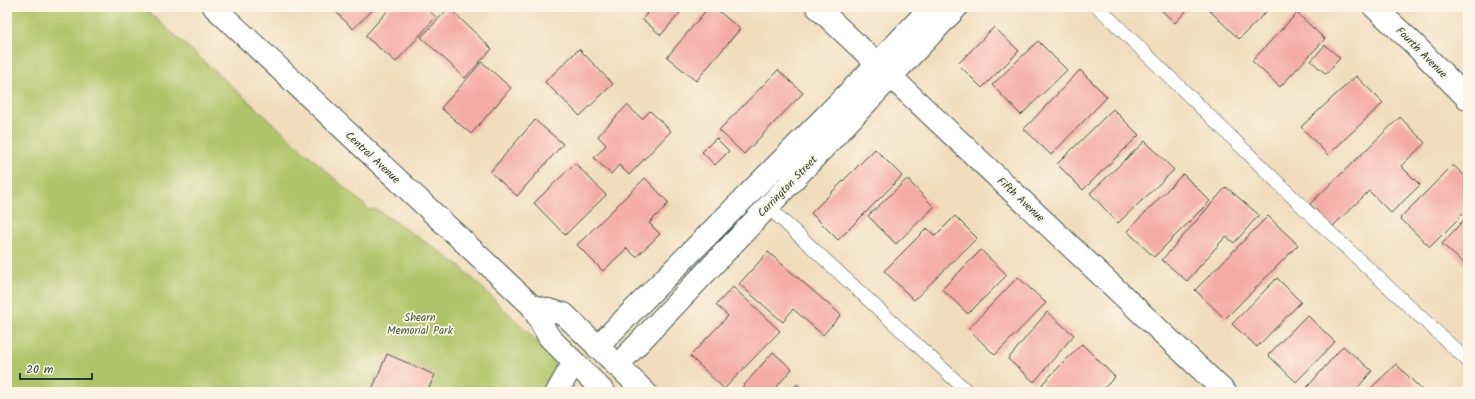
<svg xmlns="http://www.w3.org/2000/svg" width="1475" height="399" viewBox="0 0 1475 399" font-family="Kalam,sans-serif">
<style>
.green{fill:#b0c469;stroke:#68804e}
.building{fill:#f4aba5}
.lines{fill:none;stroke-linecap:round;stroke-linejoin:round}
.service-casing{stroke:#3e5549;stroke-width:14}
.minor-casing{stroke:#3e5549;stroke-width:24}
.secondary-casing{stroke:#3e5549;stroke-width:24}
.service{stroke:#fff;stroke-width:13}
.minor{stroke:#fff;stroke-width:22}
.secondary{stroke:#fff;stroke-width:22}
.labels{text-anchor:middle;stroke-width:3.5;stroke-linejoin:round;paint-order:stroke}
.street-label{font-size:11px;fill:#1f3d34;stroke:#fcf5e5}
.park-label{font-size:11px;fill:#435f41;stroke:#fcf5e5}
</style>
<rect width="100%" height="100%" fill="#fcf5e5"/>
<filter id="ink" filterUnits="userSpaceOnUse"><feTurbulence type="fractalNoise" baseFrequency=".025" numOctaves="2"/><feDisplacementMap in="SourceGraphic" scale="8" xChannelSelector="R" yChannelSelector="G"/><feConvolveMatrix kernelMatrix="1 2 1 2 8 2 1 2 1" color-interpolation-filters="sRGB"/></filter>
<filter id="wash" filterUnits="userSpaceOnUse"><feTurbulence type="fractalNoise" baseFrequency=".012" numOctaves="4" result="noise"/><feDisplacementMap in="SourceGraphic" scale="16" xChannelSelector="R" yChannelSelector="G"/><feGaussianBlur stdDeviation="0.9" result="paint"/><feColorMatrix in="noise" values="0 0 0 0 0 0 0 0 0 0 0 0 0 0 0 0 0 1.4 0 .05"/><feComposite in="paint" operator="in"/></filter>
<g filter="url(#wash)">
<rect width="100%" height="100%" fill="#f1ddbd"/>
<path class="green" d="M10 7H143L370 210 376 209 458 264 555 359 554 384 545 392H8L7 391V15H9Z"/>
<g id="blocks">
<path class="building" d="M331 7H376L353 29Z
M391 7H425L436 17 396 62 365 36Z
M638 7H685L661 35 642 19 647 14Z
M709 7H714L740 29 696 81 667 57Z
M1158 7H1190L1175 23Z
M1206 7H1271L1239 39Z
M449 8 492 49 465 78 421 37Z
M1297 13 1325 39 1280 87 1252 61Z
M994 27 1019 51 982 88 958 64Z
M1038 41 1067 70 1021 115 992 85Z
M1325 45 1340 58 1326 74 1311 61Z
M579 49 613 84 580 116 545 82Z
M482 62 511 88 471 134 441 108Z
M778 70 803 93 744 154 719 130Z
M1080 70 1107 97 1051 155 1024 129Z
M1356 76 1383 103 1328 155 1301 127Z
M627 105 642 119 650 111 671 131 629 175 619 165 611 174 594 158 606 145 598 136Z
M1113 109 1139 135 1083 190 1057 164Z
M1400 117 1425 143 1401 166 1420 185 1391 213 1369 191 1332 227 1310 204Z
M535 120 563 144 517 196 490 172Z
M716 138 729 151 715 165 702 152Z
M1145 141 1174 170 1118 223 1090 193Z
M875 149 902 176 838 240 811 213Z
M575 163 606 195 565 235 534 203Z
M1453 165 1468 179V209L1430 247 1400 218Z
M1183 174 1210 201 1154 257 1127 231Z
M645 178 669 203 649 223 660 234 636 257 627 248 603 271 577 245Z
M907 179 934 207 896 244 868 216Z
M1226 187 1259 215 1234 243 1226 236 1187 281 1162 260Z
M1468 215V267L1442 244Z
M955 216 977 238 914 300 884 271 927 228 935 236Z
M1268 216 1298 245 1225 319 1195 290Z
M981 250 1007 275 968 314 942 289Z
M768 252 841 315 823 335 793 309 783 322 739 284Z
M1018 277 1046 303 995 355 968 329Z
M1277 278 1301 302 1257 347 1232 324Z
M733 287 780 331 724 389 690 356 728 316 716 305Z
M1047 312 1074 335 1034 382 1008 359Z
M1307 315 1335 342 1296 382 1268 355Z
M1082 344 1115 377 1100 392H1050L1042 384Z
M1343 346 1372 371 1354 392H1303Z
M773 352 792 369 772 392H738Z
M387 354 435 375 427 392H371Z
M1396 364 1424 392H1367Z
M797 384 807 392H790Z"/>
</g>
</g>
<g filter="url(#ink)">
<use href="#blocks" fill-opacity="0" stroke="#3e5549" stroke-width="1"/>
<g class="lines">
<g class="service-casing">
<path id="service" d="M1098 7 1309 213 1468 361
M767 206 968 392"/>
</g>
<g class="minor-casing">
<path id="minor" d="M817 7 1225 392
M1374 7 1412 42 1468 99
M597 347 877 64 931 7
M617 366 957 7
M557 392 574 362"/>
</g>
<g class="secondary-casing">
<path id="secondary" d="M214 7 532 306 549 337 604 392
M532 306 564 314 645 392"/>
</g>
<use href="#service" class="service"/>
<use href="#minor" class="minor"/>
<use href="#secondary" class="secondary"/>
</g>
</g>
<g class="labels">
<g class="street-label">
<text transform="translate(1422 52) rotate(45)" y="4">Fourth Avenue</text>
<text transform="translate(373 157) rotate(43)" y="4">Central Avenue</text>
<text transform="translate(787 186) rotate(-46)" y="4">Carrington Street</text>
<text transform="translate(1021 199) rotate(43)" y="4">Fifth Avenue</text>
</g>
<g class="park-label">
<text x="420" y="321">Shearn<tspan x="420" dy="13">Memorial Park</tspan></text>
</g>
</g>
<rect width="1475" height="399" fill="none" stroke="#fcf5e5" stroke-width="24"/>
<path d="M20 373v6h72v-6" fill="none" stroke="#1f3d34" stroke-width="2"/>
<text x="26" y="373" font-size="12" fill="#1f3d34" stroke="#fcf5e5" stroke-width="3" paint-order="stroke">20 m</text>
</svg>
